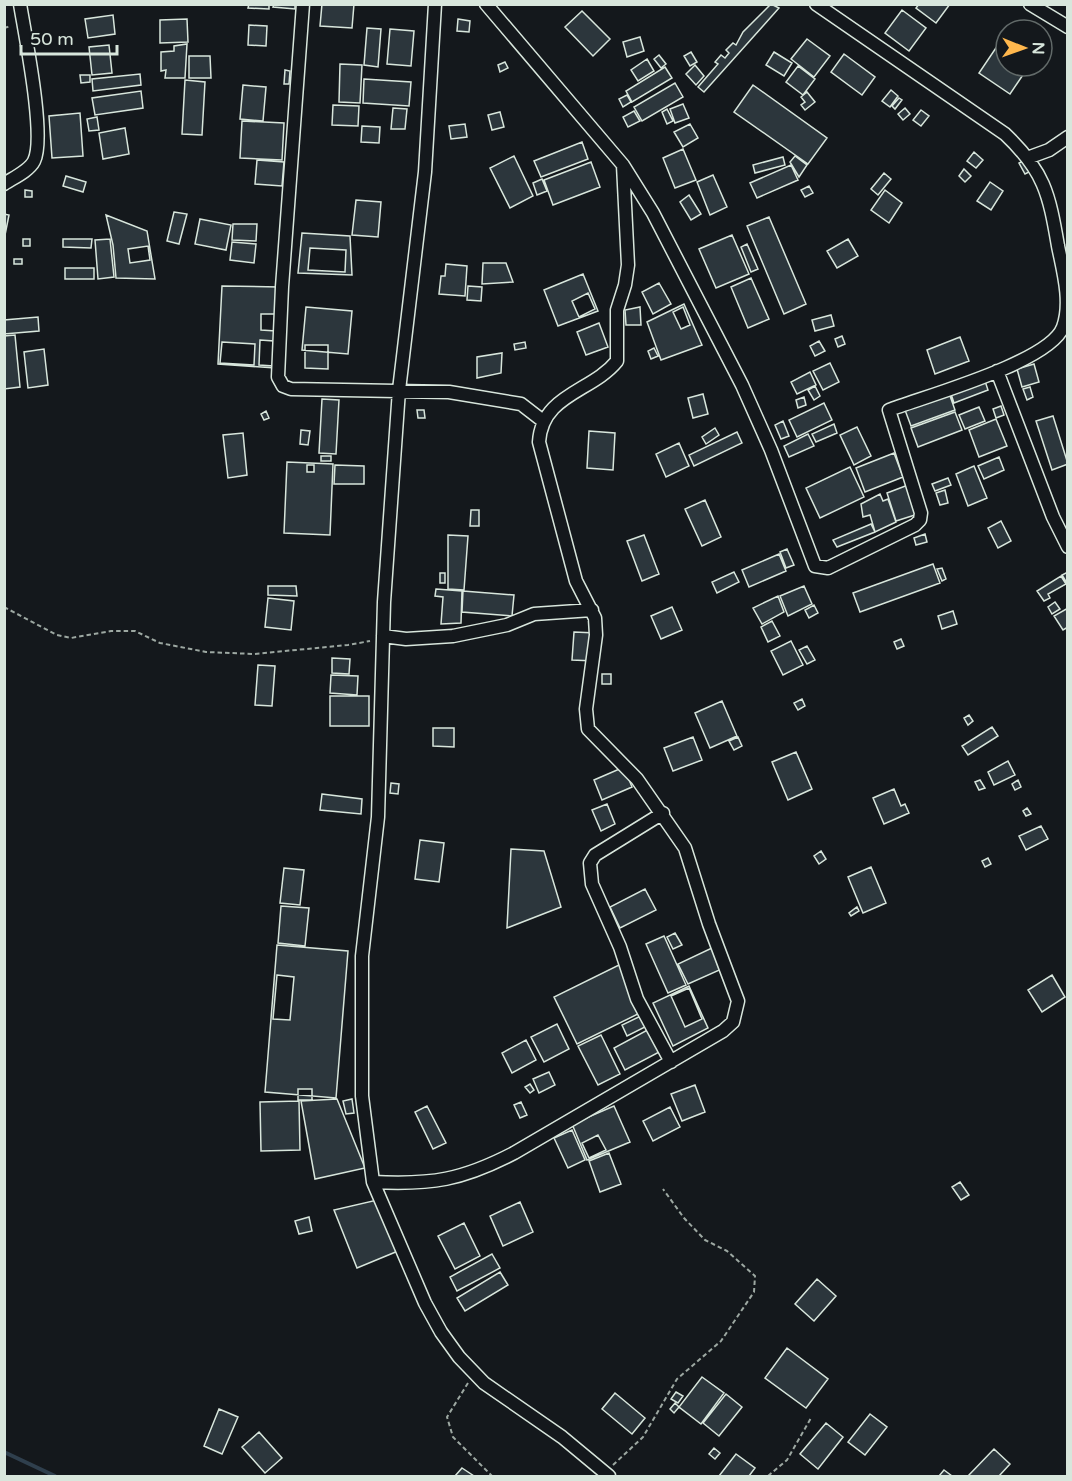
<svg xmlns="http://www.w3.org/2000/svg" width="1072" height="1481" viewBox="0 0 1072 1481" font-family="'Varela Round',sans-serif">
<style>
.lines{fill:none;stroke-linecap:round;stroke-linejoin:round}
.stream{stroke:#2f3f4d;stroke-width:4}
.building{fill:#2c363c;stroke:#d8e6dc;stroke-width:1.5;fill-rule:evenodd}
.street-casing{stroke:#d8e6dc;stroke-width:15}
.path{stroke:#9da8a2;stroke-width:2;stroke-dasharray:4.5 3;stroke-linecap:butt}
.street{stroke:#14181c;stroke-width:12}
</style>
<rect width="100%" height="100%" fill="#14181c"/>
<g class="lines">
<path class="stream" d="M4 1452 55 1476"/>
</g>
<path class="building" d="M249 4H269V9L248 8Z
M274 4H295V9L273 7Z
M322 4H354L352 28 320 26Z
M771 4 779 8 704 92 698 87 718 64 715 62 721 55 725 58 729 53 726 50 733 43 736 45 743 32Z
M919 4H950L936 23 916 8Z
M902 10 926 28 909 51 885 33Z
M582 11 610 39 593 56 565 27Z
M113 15 115 34 88 38 85 19Z
M187 19 188 42 160 43V20Z
M458 19 470 21 469 32 457 31Z
M249 25 267 26 266 46 248 45Z
M367 28 381 29 378 67 364 65Z
M390 29 414 31 411 66 387 64Z
M1006 33V66H1029L1010 94 979 73Z
M640 37 644 51 627 57 623 42Z
M807 39 830 56 814 77 791 59Z
M187 44 185 78H165L166 70 161 71V52L174 51V46Z
M109 45 112 73 92 75 89 47Z
M691 52 697 62 690 66 684 56Z
M774 52 792 63 784 76 766 65Z
M844 54 875 77 862 95 831 72Z
M659 55 666 64 661 68 654 59Z
M189 56H210L211 78H189Z
M647 59 654 71 638 81 631 70Z
M505 62 508 68 500 72 498 65Z
M340 64 362 65 360 103 339 102Z
M695 65 704 76 696 85 686 74Z
M798 66 815 79 803 95 786 82Z
M665 67 672 78 632 102 626 91Z
M285 70 290 71 289 84H284Z
M140 74 141 85 93 91 92 79Z
M80 75H90V82L81 83Z
M364 79 411 82 409 106 363 103Z
M185 80 205 82 202 135 182 134Z
M675 83 683 97 642 121 634 107Z
M243 85 266 87 263 121 240 119Z
M753 85 827 138 808 164 734 112Z
M891 90 898 96 890 107 882 101Z
M141 91 143 108 95 115 92 98Z
M807 92 815 102 805 110 801 105 805 102 801 97Z
M627 95 631 102 623 107 619 99Z
M899 98 902 100 895 109 892 106Z
M683 104 689 118 675 123 670 109Z
M333 105 359 106 358 126 332 125Z
M393 108 407 109 405 129H391Z
M905 108 910 114 903 120 898 114Z
M667 109 673 121 667 124 662 112Z
M921 110 929 116 921 126 913 120Z
M634 111 640 121 628 127 623 117Z
M500 112 504 127 492 130 488 115Z
M80 113 83 156 52 158 49 116Z
M97 117 99 130 89 131 87 119Z
M242 121 284 123 282 160 240 158Z
M465 124 467 137 451 139 449 126Z
M690 124 698 138 683 147 674 132Z
M362 126 380 127 379 143 361 142Z
M125 128 129 154 103 159 99 133Z
M582 142 588 159 541 177 534 161Z
M683 149 696 180 675 188 663 158Z
M974 152 983 160 976 168 967 161Z
M514 156 533 196 510 208 490 168Z
M795 156 807 165 799 177 790 162Z
M783 157 785 165 755 173 753 165Z
M257 160 284 162 282 186 255 184Z
M1025 160 1031 171 1025 174 1019 163Z
M591 162 600 187 553 205 544 180Z
M791 165 798 180 757 198 750 183Z
M964 169 971 176 965 182 959 176Z
M884 173 891 179 878 195 871 189Z
M713 175 727 207 710 215 697 182Z
M66 176 86 182 83 192 63 186Z
M542 179 547 191 537 195 533 183Z
M990 182 1003 191 991 210 977 201Z
M809 186 813 193 805 197 801 190Z
M25 190 32 191V197H25Z
M885 190 902 203 889 223 871 210Z
M689 195 701 214 691 220 680 202Z
M356 200 381 202 378 237 352 235Z
M174 212 187 214 179 244 167 241Z
M4 214 9 215 4 240Z
M106 215 147 231 155 279 116 278 113 245ZM148 246 150 260 130 263 128 249Z
M769 217 806 304 784 314 747 226Z
M200 219 231 225 226 250 195 244Z
M233 224H257L256 241 232 240Z
M302 233 350 236 352 275 298 273Z
M732 235 749 274 716 288 699 249Z
M23 239H30V246H23Z
M63 239H92L91 248 63 247Z
M110 239 114 277 98 279 95 240Z
M848 239 858 256 837 268 827 251Z
M232 242 256 244 254 263 230 260Z
M747 244 758 269 751 272 741 247Z
M310 248 346 250 345 272 308 270Z
M14 259H22V264H14Z
M483 263H506L513 282 482 284Z
M446 264 467 266 465 296 439 294 441 276H445Z
M65 268H94V279H65Z
M583 274 598 311 558 326 544 290Z
M751 278 769 319 748 328 731 287Z
M659 283 671 304 653 314 642 292Z
M222 286 279 287 275 368 218 364ZM261 314H276V331L261 330ZM260 340 274 341V366L259 365ZM222 342 255 344 254 365 220 363Z
M468 286 482 287 481 301 467 300Z
M588 293 595 309 579 317 572 301Z
M684 304 702 345 661 360 647 322Z
M306 307 352 311 348 354 302 350Z
M640 307 641 325H626L625 310Z
M683 307 690 325 681 329 673 312Z
M831 315 834 326 815 331 812 320Z
M38 317 39 331 4 334V320Z
M599 323 608 347 586 355 577 332Z
M15 335 20 387 4 389V336Z
M842 336 845 344 838 347 835 339Z
M960 337 969 361 935 374 927 350Z
M819 341 825 351 815 356 810 346Z
M525 342 526 348 515 350 514 344Z
M305 345H328V369L305 368Z
M654 348 658 356 651 359 648 351Z
M44 349 48 385 28 388 24 352Z
M502 353 501 373 477 378V357Z
M830 363 839 382 823 390 813 371Z
M1034 364 1039 382 1022 387 1017 369Z
M810 372 816 385 797 394 791 382Z
M985 381 988 390 954 403 951 394Z
M815 386 820 396 814 400 808 390Z
M1030 387 1033 397 1027 400 1023 389Z
M949 393 955 410 911 426 905 410Z
M703 394 708 414 693 418 688 398Z
M804 397 806 405 798 408 796 400Z
M322 399 339 400 336 454 319 453Z
M824 403 832 420 797 437 789 420Z
M1001 406 1004 415 996 418 993 409Z
M979 407 985 421 965 429 959 415Z
M417 410H424L425 418H418Z
M266 411 269 418 264 420 261 414Z
M955 412 962 430 918 447 911 428Z
M1053 416 1068 464 1052 470 1036 421Z
M996 419 1007 446 979 457 969 430Z
M783 421 789 436 781 439 775 425Z
M834 424 837 433 816 442 812 434Z
M857 427 871 456 854 465 840 435Z
M715 428 719 435 706 444 702 437Z
M301 430 310 431 308 445 300 444Z
M589 431 615 433 613 470 587 468Z
M737 432 742 443 694 466 689 455Z
M243 433 247 475 228 478 223 435Z
M808 434 814 446 789 457 784 446Z
M679 443 689 466 666 477 656 454Z
M894 453 903 477 865 492 856 468Z
M321 456H331V461H321Z
M999 457 1004 470 984 479 978 466Z
M287 462 333 464 330 535 284 533ZM307 465H314V472H307Z
M335 465 364 466V484H334Z
M974 466 987 498 968 506 956 474Z
M850 467 864 497 820 518 806 488Z
M948 478 951 485 935 491 932 484Z
M908 485 918 514 896 521 887 493Z
M945 490 948 503 940 505 936 493Z
M880 494 883 501 888 499 896 522 875 532 870 515 863 517 861 504Z
M705 500 721 537 702 546 685 509Z
M471 510H479V526H470Z
M1001 521 1011 541 998 548 988 528Z
M871 524 875 532 837 547 833 540Z
M925 534 927 542 916 545 914 538Z
M448 535 468 536 464 590 448 589Z
M644 535 659 574 642 581 627 541Z
M787 549 794 565 786 568 780 552Z
M779 554 786 571 749 587 742 570Z
M933 564 940 583 860 612 853 593Z
M942 568 946 579 942 581 937 569Z
M734 572 739 582 717 593 712 582Z
M1068 572V585L1062 575Z
M440 573H445V583H440Z
M1061 576 1066 584 1048 594 1050 598 1044 601 1037 591Z
M268 586H296L297 596 268 595Z
M804 586 812 604 788 616 780 596Z
M436 589 462 591 461 623 441 624 443 597 435 596Z
M463 591 514 595 512 616 462 612Z
M778 596 784 612 762 624 753 608Z
M268 598 294 601 291 630 265 627Z
M1055 602 1060 609 1052 614 1048 607Z
M814 605 818 613 809 618 805 610Z
M672 607 682 630 661 639 651 616Z
M1068 608V627L1063 630 1054 616Z
M953 611 957 624 942 629 938 616Z
M772 621 780 636 768 642 761 627Z
M574 632 596 633 595 661 572 660Z
M901 639 904 646 897 649 894 642Z
M791 641 803 665 783 675 771 651Z
M807 646 815 660 807 664 799 650Z
M332 658 350 659 349 674 332 673Z
M258 665 275 666 272 706 255 705Z
M602 674H611V684H602Z
M331 675 358 676 357 695 330 693Z
M330 696H369V726H330Z
M802 699 805 706 798 710 794 703Z
M722 701 737 736 710 748 695 713Z
M969 715 973 721 968 725 964 718Z
M992 727 998 736 968 755 962 746Z
M433 728H454V747L433 746Z
M693 737 702 760 673 771 664 748Z
M738 737 742 746 734 750 729 741Z
M796 752 812 789 788 800 772 762Z
M1008 761 1015 775 994 785 988 772Z
M624 767 632 787 602 800 594 780Z
M980 780 985 788 979 790 975 782Z
M1018 780 1021 787 1015 790 1012 784Z
M391 783 399 784 398 794 390 793Z
M894 789 901 806 905 804 909 813 884 824 873 798Z
M322 794 362 799 361 814 320 810Z
M607 804 615 824 601 831 592 810Z
M1027 808 1031 814 1026 816 1023 811Z
M1041 826 1048 839 1026 850 1019 836Z
M420 840 444 843 439 882 415 879Z
M511 849 544 851 561 907 507 928Z
M821 851 826 859 819 864 814 856Z
M988 858 991 864 985 867 982 861Z
M871 867 886 903 863 913 848 877Z
M284 868 304 870 300 905 280 903Z
M645 889 656 910 620 928 610 907Z
M281 906 309 908 305 946 278 943Z
M857 907 859 911 851 916 849 913Z
M675 933 682 945 673 949 667 937Z
M664 936 686 985 668 993 646 944Z
M277 945 348 951 336 1098 265 1092ZM277 975 294 977 290 1020 273 1019Z
M714 947 724 968 688 984 678 964Z
M623 963 646 1010 577 1044 554 997Z
M1052 975 1065 997 1042 1012 1028 990Z
M689 986 708 1028 673 1046 653 1003ZM689 988 702 1019 685 1027 671 996Z
M647 1013 653 1023 627 1036 622 1025Z
M557 1024 569 1049 544 1062 531 1037Z
M653 1027 665 1049 625 1070 614 1048Z
M601 1035 620 1074 598 1085 578 1046Z
M526 1040 536 1060 512 1073 502 1053Z
M549 1072 555 1085 539 1093 533 1079Z
M530 1084 534 1090 530 1093 525 1087Z
M695 1085 705 1112 682 1121 671 1094Z
M298 1089H312V1100H298Z
M337 1099 365 1168 315 1179 301 1101Z
M352 1099 354 1113 346 1114 343 1101Z
M299 1101 300 1150 261 1151 260 1102Z
M521 1102 527 1115 520 1118 514 1105Z
M427 1106 446 1143 433 1149 415 1112Z
M614 1106 630 1142 587 1160 572 1124Z
M670 1107 680 1127 653 1141 643 1121Z
M572 1130 585 1160 568 1168 554 1138Z
M598 1135 606 1150 589 1158 582 1143Z
M609 1153 621 1184 600 1192 589 1161Z
M960 1182 969 1195 961 1200 952 1187Z
M377 1200 398 1251 357 1268 334 1210Z
M520 1202 533 1232 503 1246 490 1216Z
M309 1217 312 1231 299 1234 295 1221Z
M464 1223 480 1256 455 1269 438 1236Z
M492 1254 500 1268 457 1291 450 1277Z
M500 1272 508 1285 465 1311 457 1298Z
M817 1279 836 1296 814 1321 795 1304Z
M787 1348 828 1379 806 1408 765 1378Z
M702 1377 724 1393 701 1424 679 1407Z
M676 1392 683 1396 678 1403 671 1399Z
M615 1393 645 1418 632 1434 602 1409Z
M726 1394 742 1407 719 1436 703 1423Z
M675 1403 679 1407 674 1413 670 1409Z
M219 1409 238 1417 222 1454 204 1446Z
M870 1414 887 1427 865 1455 848 1442Z
M826 1423 843 1437 818 1469 800 1454Z
M259 1432 282 1458 265 1473 242 1447Z
M714 1448 720 1453 715 1459 709 1454Z
M994 1449 1010 1464 999 1476H968Z
M736 1454 755 1468 749 1476H719Z
M462 1468 474 1476H455Z
M944 1470 952 1476H939Z"/>
<g class="lines">
<g class="street-casing">
<path id="street" d="M303 4 282 287 278 377 283 386 291 389 449 392 521 404 543 421
M435 4 425 172 399 390 384 602 378 817 362 956V1096L373 1182 425 1303 441 1332 459 1357 484 1383 562 1437 609 1476
M486 4 623 165 653 213 742 385 771 450 815 566 828 568 915 525 920 520 921 513 889 410C926 396 1050 362 1063 327 1072 302 1063 271 1058 246 1049 193 1044 171 1005 134L816 4
M1030 4 1068 27
M1030 157 1049 150 1068 137
M4 184C13 178 29 171 34 161 46 137 25 35 20 4
M997 371 1053 517 1068 547
M383 636 406 639 453 636 507 625 534 614 592 610
M663 813 595 855 590 863 592 884 620 947 637 999 671 1062
M373 1182C432 1185 462 1180 514 1153L723 1031 733 1022 738 1001 709 924 685 848 637 779 588 729 586 709 596 635 595 618 576 581 539 442C542 394 592 392 617 361V310L625 285 628 265 623 165"/>
</g>
<path class="path" d="M4 28 11 26
M4 607 57 635 71 638 111 631H135L160 643 206 652 254 654 348 645 370 641
M468 1383 447 1417 453 1437 492 1476
M613 1465 643 1437 677 1379 721 1341 754 1292 755 1276 727 1251 705 1240 684 1218 663 1189
M768 1476 787 1460 811 1418"/>
<use href="#street" class="street"/>
</g>
<rect width="1072" height="1481" fill="none" stroke="#d8e6dc" stroke-width="12"/>
<g transform="translate(1024 48) rotate(91)"><circle r="28" fill="#14181c" stroke="#626a69" stroke-width="1.5"/>
<path d="M0-4.5L10 22L0 15L-10 22Z" fill="#ffb74d"/>
<text y="-9" font-size="16" font-weight="bold" text-anchor="middle" fill="#d8e6dc">N</text>
</g>
<path d="M21 45v9h96v-9" fill="none" stroke="#d8e6dc" stroke-width="3"/>
<text x="30" y="45" font-size="18" fill="#d8e6dc" stroke="#14181c" stroke-width="4.5" paint-order="stroke">50 m</text>
</svg>
